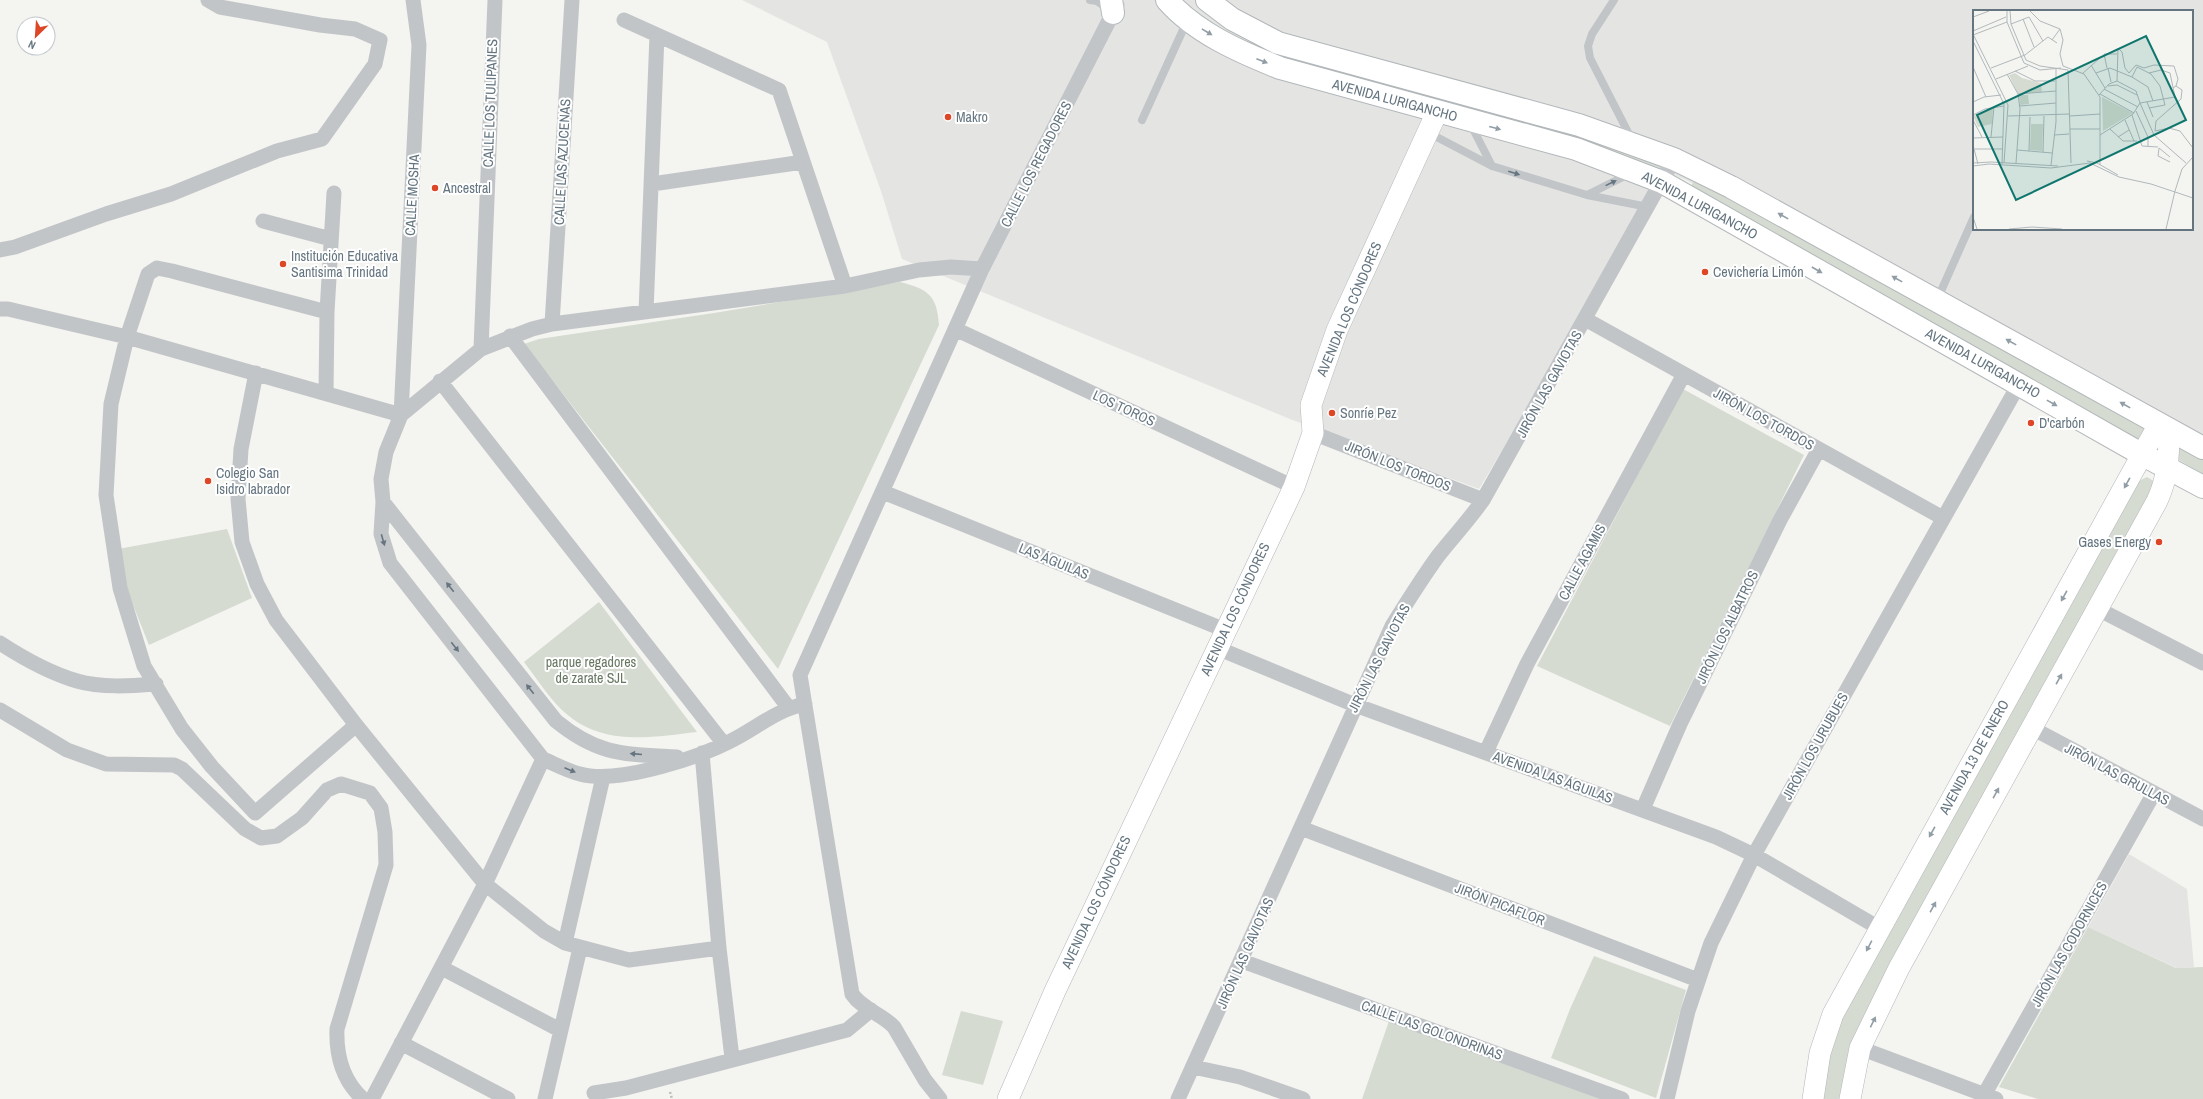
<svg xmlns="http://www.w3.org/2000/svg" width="2203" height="1099" viewBox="0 0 2203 1099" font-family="'Archivo Narrow',sans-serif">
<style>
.built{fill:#e4e5e3;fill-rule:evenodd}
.green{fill:#d5dbd1}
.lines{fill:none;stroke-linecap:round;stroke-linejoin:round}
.secondary-casing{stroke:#b2b7ba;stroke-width:22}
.primary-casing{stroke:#b2b7ba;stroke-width:24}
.path{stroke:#bbbdbf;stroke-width:2.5;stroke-dasharray:2 2;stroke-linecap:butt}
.service{stroke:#c2c5c8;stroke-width:8}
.minor{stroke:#c2c5c8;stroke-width:15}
.secondary{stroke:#fff;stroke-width:21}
.primary{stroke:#fff;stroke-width:22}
.oneway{fill:#929ea6}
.oneway2{fill:#647580}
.poi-dot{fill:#dd4626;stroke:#fff;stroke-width:1.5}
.labels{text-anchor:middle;stroke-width:4;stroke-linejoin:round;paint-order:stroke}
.street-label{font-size:14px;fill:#647580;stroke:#fff}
.poi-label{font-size:14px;fill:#647580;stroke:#fff;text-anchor:start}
.park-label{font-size:14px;fill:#687762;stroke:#fff}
.inset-road{fill:none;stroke:#b1b9bc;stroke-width:1}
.view{fill:#0f766e;fill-opacity:0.15;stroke:#0f766e;stroke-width:2}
.inset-edge{fill:none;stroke:#647580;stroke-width:2}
</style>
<rect width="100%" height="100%" fill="#f4f4f0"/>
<path class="built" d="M742 0H2203V470L1686 180 1669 173 1479 489 1290 419 902 259 881 191 827 42ZM1974 11H2192V229H1974Z
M2129 854 2187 889 2194 967 2177 968 2088 927Z"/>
<path class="green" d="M1271 52 1578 132 1665 165 1661 175 1270 58Z
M1694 181 1701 183 2145 426V432L2139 439H2133L1690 188Z
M900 282C928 289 937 295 939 325L778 669 524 344 539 339 714 313Z
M1683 389 1804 455 1670 726 1537 666Z
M2184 446 2203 458V474L2177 459 2178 448Z
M2147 477 2157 483 1843 1099H1819L1839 1023 2139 481Z
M227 529 252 598 149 645 129 595 118 549Z
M599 602 697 732C653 737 606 746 569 716 551 702 538 680 524 662Z
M2088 927 2176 968 2203 967V1099H2038L1999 1087Z
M1594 956 1686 990 1656 1098 1551 1058 1570 1009Z
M961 1011 1003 1021 983 1085 942 1075Z
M1390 1018 1610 1099H1362Z"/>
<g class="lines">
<g class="secondary-casing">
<path id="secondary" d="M1008 1099 1055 991 1294 487 1313 433 1311 405 1337 330 1437 112
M1813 1099 1820 1053 1833 1014 2159 424
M1850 1099 1860 1048 1899 968 2157 501C2168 478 2169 455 2169 429"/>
</g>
<g class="primary-casing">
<path id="primary" d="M1111 0 1113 13
M1167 0C1196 33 1240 52 1280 68L1576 149 1662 182 2143 455 2203 487
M1207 0 1232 19 1278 43 1579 125 1674 159 1731 187 2203 448"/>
</g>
<path class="path" d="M670 1092 672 1099"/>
<path class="service" d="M1090 0 1097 1 1108 9
M1614 0 1592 34 1588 46 1590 58 1632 140
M1142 120 1187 21
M1470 123 1492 166
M1429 133 1492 166 1587 195 1648 207
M1587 195 1631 173
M1937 300 1974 217"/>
<path class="minor" d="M624 20 779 90 845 286
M652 184 803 162
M263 221 331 239
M0 250 15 247 106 214 171 194 277 151 322 139 375 64 380 40 355 29 320 25 220 7 208 0
M0 309H8L127 337 401 415
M327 312 172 271 157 268 148 274 127 337 111 404 106 495 120 588 144 666 182 729 212 767 255 813 356 725
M646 312 657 35
M1585 319 1943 518
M552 324 572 0
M955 329 1294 487
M510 336 788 707
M481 349 495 0
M256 373 241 449 238 499 242 542 257 584 276 620 356 725 485 884 544 931 565 943 629 960 719 948
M440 381 724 744
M326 393 327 312 334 193
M401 415 419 45 413 0
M1313 433 1483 500
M883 492 1225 630
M383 502 556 721C599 756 624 754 677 757
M2098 609 2203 663
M0 643C23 658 50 673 77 681 101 688 131 686 156 684
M1217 648 1355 705 1716 837 1754 855 1879 928
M805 704C780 709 763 723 740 736 705 756 619 785 580 774 567 771 555 764 543 759L390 563 381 534 383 502 381 479 386 452 401 415 481 349 532 329 552 324 845 286 919 270 951 267 982 269
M0 710 67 750 106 764 174 765 182 769 245 829 261 838 277 836 302 818 327 790 341 784 370 793 381 808 385 832 386 865 337 1029C336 1056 343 1081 363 1099
M2032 728 2203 819
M1486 752 1527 664 1684 374
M702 753 719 948 732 1058
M1643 809 1680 724 1780 520 1819 449
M1301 828 1698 980
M565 943 603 777
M1242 961 1622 1099
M442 968 560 1030
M401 1043 508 1099
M1860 1048 1996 1099
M1193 1067 1240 1077 1303 1099
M594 1093 626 1088 847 1030 871 1010
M1984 1095 2154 793
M372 1099 485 884 543 759
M545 1099 580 948
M940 1099 925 1080 894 1027C882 1014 862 1009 852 994L800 675 982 269 1117 5
M1178 1099 1392 626C1407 602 1422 578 1438 556 1453 537 1469 520 1483 500L1674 159
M1667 1099 1688 1011 1711 943 1754 855 2019 384"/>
<use href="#secondary" class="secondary"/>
<use href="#primary" class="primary"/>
</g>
<defs><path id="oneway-solid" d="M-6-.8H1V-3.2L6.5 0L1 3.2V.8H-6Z"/></defs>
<g class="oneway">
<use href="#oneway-solid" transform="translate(1207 32) rotate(31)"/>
<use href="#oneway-solid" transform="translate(1262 61) rotate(21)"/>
<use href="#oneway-solid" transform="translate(1495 128) rotate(15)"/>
<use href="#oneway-solid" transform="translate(1783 216) rotate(-151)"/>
<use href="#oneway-solid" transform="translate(1817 270) rotate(30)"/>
<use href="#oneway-solid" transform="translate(1897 279) rotate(-151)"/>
<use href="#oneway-solid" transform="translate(2011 342) rotate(-151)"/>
<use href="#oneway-solid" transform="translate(2052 403) rotate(29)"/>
<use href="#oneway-solid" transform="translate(2125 405) rotate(-151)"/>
<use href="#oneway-solid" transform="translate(2127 483) rotate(119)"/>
<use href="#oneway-solid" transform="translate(2064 596) rotate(119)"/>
<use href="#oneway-solid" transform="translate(2059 679) rotate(-61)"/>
<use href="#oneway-solid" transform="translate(1996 793) rotate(-61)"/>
<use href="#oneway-solid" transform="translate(1932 832) rotate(119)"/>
<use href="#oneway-solid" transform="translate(1933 907) rotate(-61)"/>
<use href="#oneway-solid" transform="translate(1869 946) rotate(118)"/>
<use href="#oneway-solid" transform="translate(1873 1022) rotate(-64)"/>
</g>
<g class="oneway2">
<use href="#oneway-solid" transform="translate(1514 173) rotate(17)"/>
<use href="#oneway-solid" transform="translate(1611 183) rotate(-26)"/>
<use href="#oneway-solid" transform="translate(383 540) rotate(74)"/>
<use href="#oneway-solid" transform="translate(450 587) rotate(-128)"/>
<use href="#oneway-solid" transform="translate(455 647) rotate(52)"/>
<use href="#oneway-solid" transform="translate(530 689) rotate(-128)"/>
<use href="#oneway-solid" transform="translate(636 754) rotate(-175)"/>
<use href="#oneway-solid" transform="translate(570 770) rotate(23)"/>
</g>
<g class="poi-dot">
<circle cx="948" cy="117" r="4"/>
<circle cx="435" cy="188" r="4"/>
<circle cx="283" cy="264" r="4"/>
<circle cx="1705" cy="272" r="4"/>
<circle cx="1332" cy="413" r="4"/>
<circle cx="2031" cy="423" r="4"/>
<circle cx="208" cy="481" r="4"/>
<circle cx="2159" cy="542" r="4"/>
</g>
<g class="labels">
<g class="street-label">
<text transform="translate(1395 100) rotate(15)" y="5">AVENIDA LURIGANCHO</text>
<text transform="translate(490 103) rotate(-88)" y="5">CALLE LOS TULIPANES</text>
<text transform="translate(562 162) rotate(-87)" y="5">CALLE LAS AZUCENAS</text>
<text transform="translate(1036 164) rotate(-63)" y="5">CALLE LOS REGADORES</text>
<text transform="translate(412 195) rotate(-87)" y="5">CALLE MOSHA</text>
<text transform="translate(1700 205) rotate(28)" y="5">AVENIDA LURIGANCHO</text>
<text transform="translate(1349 309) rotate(-67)" y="5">AVENIDA LOS CÓNDORES</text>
<text transform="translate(1983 363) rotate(29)" y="5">AVENIDA LURIGANCHO</text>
<text transform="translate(1549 384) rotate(-61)" y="5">JIRÓN LAS GAVIOTAS</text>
<text transform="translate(1124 408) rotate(25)" y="5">LOS TOROS</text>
<text transform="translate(1764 419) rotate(29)" y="5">JIRÓN LOS TORDOS</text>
<text transform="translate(1398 466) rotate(22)" y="5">JIRÓN LOS TORDOS</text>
<text transform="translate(1054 561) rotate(22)" y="5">LAS ÁGUILAS</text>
<text transform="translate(1582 562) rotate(-62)" y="5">CALLE AGAMIS</text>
<text transform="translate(1235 609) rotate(-65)" y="5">AVENIDA LOS CÓNDORES</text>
<text transform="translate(1727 627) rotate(-64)" y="5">JIRÓN LOS ALBATROS</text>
<text transform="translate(1379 658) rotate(-63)" y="5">JIRÓN LAS GAVIOTAS</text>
<text transform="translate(1815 746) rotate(-61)" y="5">JIRÓN LOS URUBUES</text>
<text transform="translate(1974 757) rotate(-61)" y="5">AVENIDA 13 DE ENERO</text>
<text transform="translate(2117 774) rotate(28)" y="5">JIRÓN LAS GRULLAS</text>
<text transform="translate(1553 777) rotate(20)" y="5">AVENIDA LAS ÁGUILAS</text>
<text transform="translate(1096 902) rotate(-65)" y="5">AVENIDA LOS CÓNDORES</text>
<text transform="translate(1500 904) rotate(21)" y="5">JIRÓN PICAFLOR</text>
<text transform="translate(2069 944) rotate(-61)" y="5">JIRÓN LAS CODORNICES</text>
<text transform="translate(1245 953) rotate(-66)" y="5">JIRÓN LAS GAVIOTAS</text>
<text transform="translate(1432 1030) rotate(20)" y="5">CALLE LAS GOLONDRINAS</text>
</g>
<g class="poi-label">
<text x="956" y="122">Makro</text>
<text x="443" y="193">Ancestral</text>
<text x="291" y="261">Institución Educativa<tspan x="291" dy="16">Santisima Trinidad</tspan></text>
<text x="1713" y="277">Cevichería Limón</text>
<text x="1340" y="418">Sonríe Pez</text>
<text x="2039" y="428">D'carbón</text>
<text x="216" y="478">Colegio San<tspan x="216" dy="16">Isidro labrador</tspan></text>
<text x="2151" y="547" text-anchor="end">Gases Energy</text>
</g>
<g class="park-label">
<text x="591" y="667">parque regadores<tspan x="591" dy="16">de zarate SJL</tspan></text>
</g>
</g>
<g transform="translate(1973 10)">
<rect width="220" height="220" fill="#f4f4f0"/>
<path d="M42 63 49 68 68 73 69 82 45 84 36 65ZM46 85H55L56 94 47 95ZM129 87 160 103 130 121ZM20 98 19 114 5 117 0 106ZM58 114H70L69 141 57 140Z" fill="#d5dbd1"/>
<path class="inset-road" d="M34 1V12L51 53 67 60 88 58M37 1 38 14 53 50 67 56 95 60 98 153M57 1 67 11 87 19 90 30 87 44 90 56M0 7 16 1M50 9 61 37M38 14 56 7 70 31M0 21 33 7M0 24 35 95 31 153M0 25 34 12M79 30 87 19M0 31 31 94 29 154M145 38 149 42 152 58 156 63 163 55 171 58 181 55 201 56 205 69 203 76M118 55 132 78M90 56 111 64 127 87V155M0 57 13 87M18 58 52 45 75 27 84 33M134 58 131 44H144M135 58 138 72M42 61 62 71H82M123 63 137 58 159 67 175 77 180 91M34 64 45 84 47 99 43 153M109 64 128 47M159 67 164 57 178 64 187 76 192 95 176 98M23 69 55 56M144 71 145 38M135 76 144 75 164 85M200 78 203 76 209 80 208 89 183 111 182 121 196 118 207 121 220 138M131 79 165 97M45 84 83 81M127 84 161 103M126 85 136 74 144 71 163 81 167 93 160 104 127 125M0 92 11 87 28 85M174 92 180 107M167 93 202 87 197 63 188 60 176 63M167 93 181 125 213 153M47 96 83 93M163 101 175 127V137M0 105 12 99 31 96M159 105 169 136 185 137M35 106 96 104M97 106 127 104M0 110 9 127M152 110 161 131M97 119H127M137 119 150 131H164M81 125 96 124M18 127 21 97M145 127 156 120M0 128 30 127M0 135 5 154M186 138 185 146 197 152M186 138 197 147M2 139H29M44 140 79 143M56 141 57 107M70 142 71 106M114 151 124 153 145 165M0 153 18 152 85 156M78 155 83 112V59M0 156 16 154 78 158 117 153 146 167 178 174 220 188M202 181 209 159 220 147M0 207 4 219M36 219 59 217 89 219M193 219 202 181"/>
<path class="view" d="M173 26 213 110 43 190 4 105Z"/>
<rect width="220" height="220" class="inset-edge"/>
</g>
<g transform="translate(36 36) rotate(205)"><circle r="19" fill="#ffffff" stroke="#c1c8cc"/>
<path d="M0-3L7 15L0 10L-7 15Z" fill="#dd4626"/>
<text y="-6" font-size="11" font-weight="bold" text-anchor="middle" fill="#647580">N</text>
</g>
</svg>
